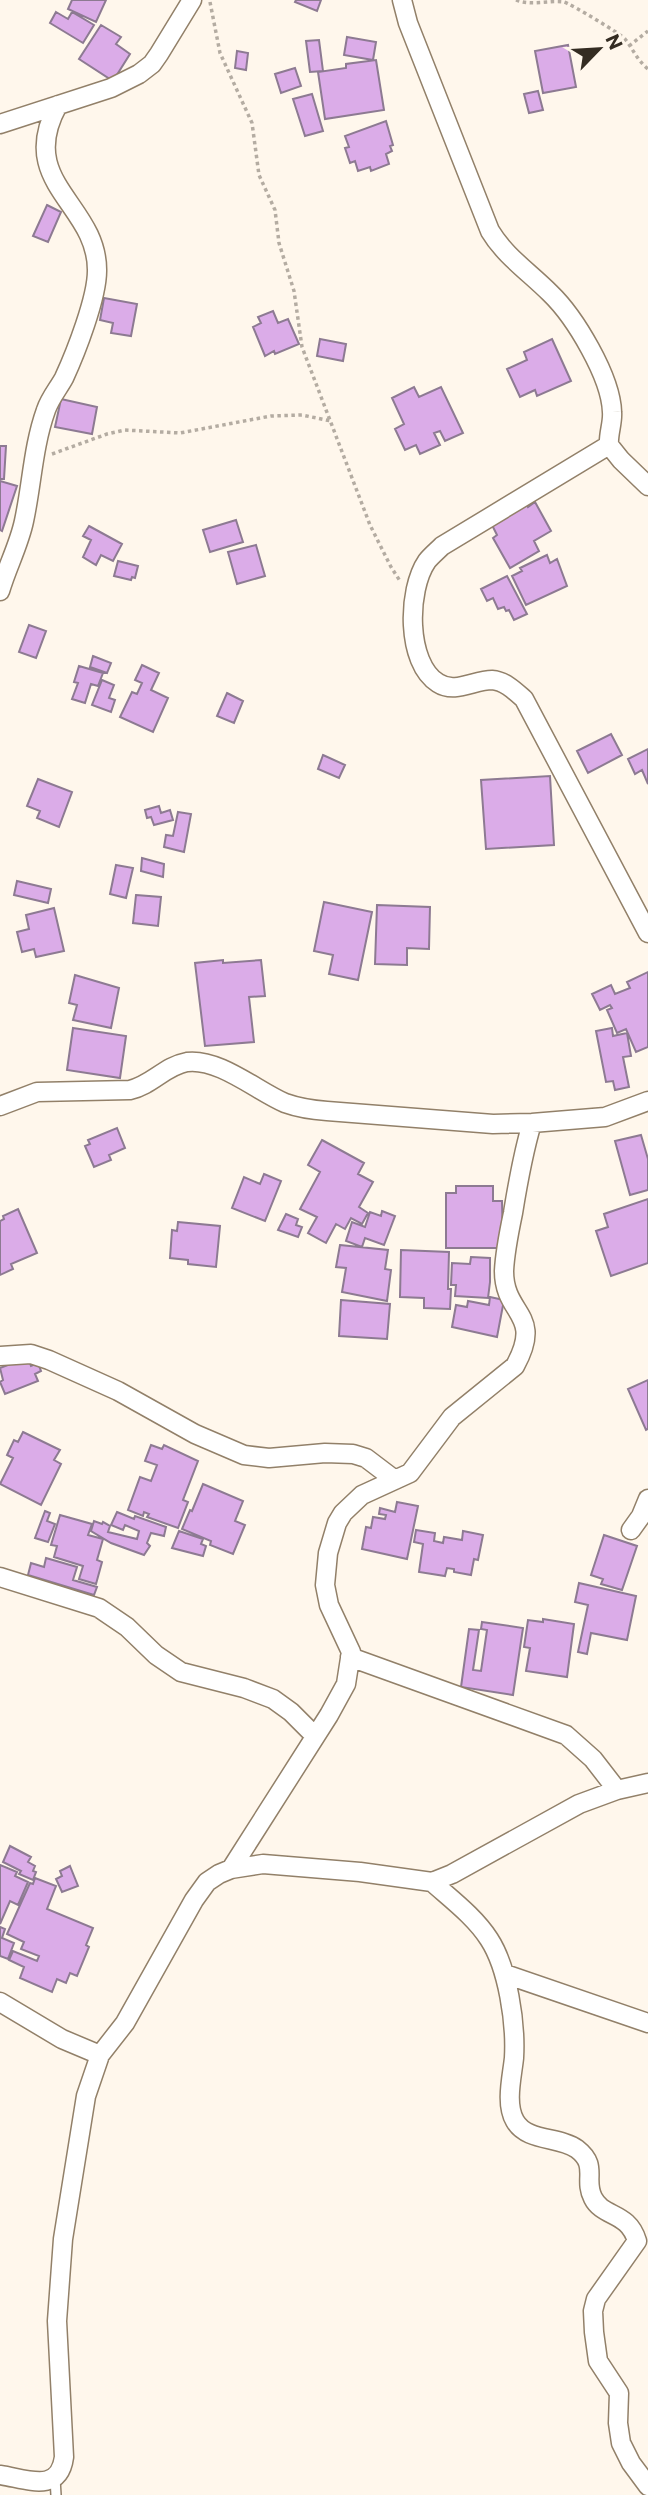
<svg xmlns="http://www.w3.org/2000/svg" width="648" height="2495" viewBox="0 0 648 2495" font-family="Commissioner,sans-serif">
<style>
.building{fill:#dbace8;stroke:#8d7a92;stroke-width:2}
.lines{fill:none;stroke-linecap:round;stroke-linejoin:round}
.service-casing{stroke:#928069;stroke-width:12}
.minor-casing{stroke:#928069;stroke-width:21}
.path{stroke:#b4aca2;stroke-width:3.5;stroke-dasharray:3.5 3.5;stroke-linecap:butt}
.service{stroke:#fff;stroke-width:9}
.minor{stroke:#fff;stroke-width:18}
</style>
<rect width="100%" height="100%" fill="#fff7ec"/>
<path class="building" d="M72 0H106L96 22 68 9Z
M296 0H321L317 11 295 2Z
M56 12 68 19 72 12 94 25 83 43 50 23Z
M101 25 121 37 116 44 130 54 113 81 79 59Z
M347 37 376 42 373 60 344 55Z
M319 40 323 71 310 72 306 41Z
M568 45 576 87 543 93 535 51Z
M237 51 248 53 246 70 235 68Z
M376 60 384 110 325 119 318 72 346 68V64Z
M295 68 301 86 281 93 275 74Z
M538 91 543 110 529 113 524 94Z
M312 94 323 131 305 136 293 99Z
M386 121 393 145 390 146 392 151 386 154 389 164 371 171 370 167 358 171 355 161 350 163 345 148 349 147 345 136Z
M47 205 61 212 48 242 33 236Z
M104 298 137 304 131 336 111 333 113 323 100 320Z
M273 311 278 323 288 319 299 344 275 354 274 351 265 356 253 327 261 323 258 317Z
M320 339 346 344 343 361 317 356Z
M552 339 571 381 537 396 535 390 520 397 507 369 527 360 524 352Z
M414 387 419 397 441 387 463 433 445 441 440 431 434 433 440 445 420 454 416 445 405 450 395 429 404 424 392 398Z
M61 399 97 407 92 434 55 427Z
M0 446H6L4 479H0Z
M0 481 17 486 2 531 0 530Z
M524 499 528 507 535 502 551 531 534 541 539 551 510 568 493 538 497 535 492 525Z
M236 520 243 542 210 552 203 530Z
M89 526 122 544 113 561 101 555 96 565 83 557 91 540 83 536Z
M256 545 265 576 237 584 228 552Z
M547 555 550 563 557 559 567 586 526 605 512 576 522 571 520 568Z
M118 561 138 566 135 578 132 577 131 580 114 576Z
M507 576 527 614 514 620 509 610 506 611 504 607 498 609 493 598 487 601 481 589Z
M29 625 46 631 36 658 19 652Z
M93 656 111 663 107 673 90 667Z
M142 665 159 673 151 690 168 698 153 732 120 717 132 692 137 694 142 683 135 680Z
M79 666 103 673 98 686 91 684 85 703 72 699 78 683 74 682Z
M102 680 114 685 109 698 115 700 111 712 92 705Z
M227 693 243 701 234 723 217 716Z
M611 734 622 755 588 773 577 751Z
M648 749V784L642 770 635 774 628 759Z
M323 755 345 765 339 778 318 769Z
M550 776 554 845 486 849 481 780Z
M38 779 72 792 59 827 37 818 40 811 27 806Z
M159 806 161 813 170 810 173 820 154 825 151 817 147 818 145 810Z
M178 812 191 814 184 852 164 847 166 835 173 836Z
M142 858 164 864 163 877 141 871Z
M116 865 133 868 126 898 110 894Z
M17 881 51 889 48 903 14 895Z
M136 895 161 897 158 926 133 923Z
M324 902 372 912 358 980 329 974 333 955 314 951Z
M377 905 430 907 429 949 407 948V965L375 964Z
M54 908 64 951 36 957 34 949 22 952 17 932 29 929 26 915Z
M223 960V963L261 960 265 996 249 997 254 1042 205 1046 195 963Z
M648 972V1047L636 1052 626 1029 617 1033 607 1010 612 1008 610 1005 600 1010 592 994 611 985 615 994 630 988 627 982Z
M75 975 119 988 111 1028 73 1020 77 1005 69 1003Z
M73 1028 126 1036 120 1078 67 1070Z
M612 1028 613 1036 627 1033 631 1056 623 1057 629 1087 615 1090 613 1081 606 1082 596 1031Z
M117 1128 125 1148 109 1155 111 1160 94 1167 85 1146 90 1144 88 1140Z
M641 1135 648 1159V1190L630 1195 615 1141Z
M322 1140 364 1163 358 1174 373 1182 359 1207 368 1213 362 1224 351 1218 345 1229 336 1224 326 1243 308 1233 317 1217 300 1209 320 1172 308 1165Z
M264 1174 281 1181 265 1221 232 1208 244 1177 260 1184Z
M456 1186H493V1201H502L503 1248H446V1193H456Z
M648 1199V1263L611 1276 596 1231 608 1227 604 1214Z
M18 1209 37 1253 11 1264 13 1269 0 1275V1221L4 1219 3 1216Z
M382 1211 395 1216 384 1245 365 1238 362 1247 346 1241 352 1222 365 1227 370 1212 381 1216Z
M286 1214 298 1219 296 1225 302 1227 298 1237 278 1230Z
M178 1222 220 1226 216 1267 188 1264V1260L170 1258 172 1230 177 1231Z
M340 1245 388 1250 385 1269 391 1270 387 1301 342 1292 346 1268 336 1267Z
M401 1250 449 1252 448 1289H451L450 1309 424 1308V1298L400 1297Z
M471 1257 490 1258V1282L488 1298 455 1296 456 1285H451L452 1263 470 1264Z
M490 1297 504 1300 497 1337 452 1327 456 1305 467 1307 468 1301 489 1305Z
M341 1300 390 1304 387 1339 339 1336Z
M28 1357 31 1366 38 1363 41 1371 35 1374 38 1381 5 1394 0 1382 3 1380 0 1368Z
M648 1380V1429L646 1430 628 1389Z
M23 1432 60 1450 54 1460 61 1464 41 1505 0 1484 13 1458 7 1455 14 1440 18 1442Z
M151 1445 162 1449 164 1445 198 1461 183 1500 188 1502 178 1528 147 1517 149 1514 144 1512 143 1516 128 1510 140 1477 151 1481 157 1465 145 1461Z
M203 1484 243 1501 235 1521 245 1525 233 1554 210 1545 211 1541 182 1529 190 1510 192 1511Z
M397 1502 418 1506 407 1559 362 1549 366 1527 371 1528 373 1517 385 1519 386 1515 379 1514 380 1508 395 1512Z
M45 1511 50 1513 47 1521 55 1524 48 1542 35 1538Z
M117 1512 134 1519 135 1516 166 1527 164 1536 151 1533 147 1543 150 1546 144 1555 111 1543 91 1531 94 1521 102 1524 103 1522 110 1526 108 1532 137 1539 139 1531 125 1525 123 1530 111 1525Z
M60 1515 92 1524 88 1535 103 1539 97 1560 102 1562 96 1584 79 1579 83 1566 54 1557 57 1546 51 1545Z
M416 1530 435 1533 434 1541 443 1543 444 1537 462 1540 463 1531 483 1535 478 1560 474 1559 471 1575 454 1572V1569L447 1568 445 1576 419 1572 423 1544 414 1542Z
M179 1531 203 1539 201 1544 206 1546 203 1556 172 1548Z
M604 1535 637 1546 622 1590 601 1584 603 1579 591 1575Z
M46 1558 77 1567 73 1580 97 1587 94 1595 28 1575 31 1563 44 1567Z
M579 1583 636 1596 627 1640 591 1633 587 1654 578 1652 588 1605 575 1602Z
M543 1619 574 1624 567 1677 526 1671 530 1648 524 1647 528 1620 543 1622Z
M482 1622 523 1628 513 1695 461 1687 469 1629 479 1630 473 1670 481 1671 487 1630 481 1629Z
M10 1846 31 1857 28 1862 35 1866 33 1871 36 1872 33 1880 19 1874 21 1871 3 1862Z
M0 1865 17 1872 15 1876 28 1882 18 1905 10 1901 0 1924Z
M70 1866 78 1886 62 1892 56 1879 62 1876 60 1871Z
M35 1878 56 1886 47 1909 93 1928 86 1945 89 1947 77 1976 70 1973 66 1983 57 1979 52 1992 20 1978 24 1967 9 1960 13 1951 37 1961 39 1956 21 1949 24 1942 7 1934 30 1883 33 1884Z
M0 1927 5 1929 2 1938 14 1943 8 1959 0 1956Z"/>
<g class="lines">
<g class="service-casing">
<path id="service" d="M55 2478 56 2495"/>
</g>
<g class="minor-casing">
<path id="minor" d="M402 0 408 23 490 231C505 256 529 272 550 293 575 317 611 377 612 412 613 423 608 434 609 445L621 460 648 486
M0 124 111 88 139 74 152 64 159 54 192 0
M609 445 442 546C437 551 431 556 427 561 407 590 406 663 438 683 455 694 474 680 492 680 505 681 515 691 524 699L648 933
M0 591C7 567 19 545 24 521 32 484 33 446 46 410 50 398 58 389 64 378 76 352 97 298 97 271 98 204 15 183 58 105
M0 1106 37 1092 130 1090C152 1085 165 1066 187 1062 219 1058 257 1091 285 1103 299 1108 313 1110 327 1111L493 1124 532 1123 605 1117 648 1101
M0 1356 31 1354 49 1360 118 1391 195 1434 244 1455 269 1458 325 1453 353 1454 366 1458 395 1480
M631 1530 641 1516 648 1499
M0 1577 99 1608 127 1627 156 1655 181 1672 244 1688 273 1699 291 1712 315 1736
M350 1657 566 1735 593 1759 617 1790
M231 1869 329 1715 346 1684 351 1652 329 1605 325 1585 328 1553 337 1523 343 1513 362 1495 410 1473 452 1417 515 1366C544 1313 504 1316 504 1271 505 1251 509 1232 513 1213 518 1182 523 1153 532 1123
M432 1882C451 1899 475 1917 489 1939 508 1968 516 2023 514 2058 512 2077 505 2104 515 2121 527 2142 559 2136 577 2149 599 2166 583 2179 593 2198 603 2218 628 2211 637 2241L596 2299 593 2311 594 2332 598 2361 619 2393 618 2423 621 2443 631 2463 648 2486
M505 1974 648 2023
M0 2002 62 2039 100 2055
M0 2475C27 2479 59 2494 64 2457L57 2321 63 2239 86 2096 100 2055 125 2023 194 1900 207 1882 219 1874 231 1869 263 1864 360 1872 432 1882 452 1874 579 1804 617 1790 648 1783"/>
</g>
<path class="path" d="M516 0C531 6 549 0 564 2 571 4 621 34 625 39 633 49 637 60 648 69
M210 2 220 53 252 123 259 175 275 210 279 243 294 291 302 347 370 525 391 567 400 581
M629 46 648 31
M52 454 107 434 125 430 180 433 271 416 302 415 331 421"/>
<use href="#service" class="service"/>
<use href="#minor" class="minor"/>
</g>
<g transform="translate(599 49) rotate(65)" stroke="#fff7ec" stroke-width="5" paint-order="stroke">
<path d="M0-5L12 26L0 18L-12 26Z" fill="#342c22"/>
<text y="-10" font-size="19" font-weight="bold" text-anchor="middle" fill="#342c22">N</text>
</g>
</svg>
